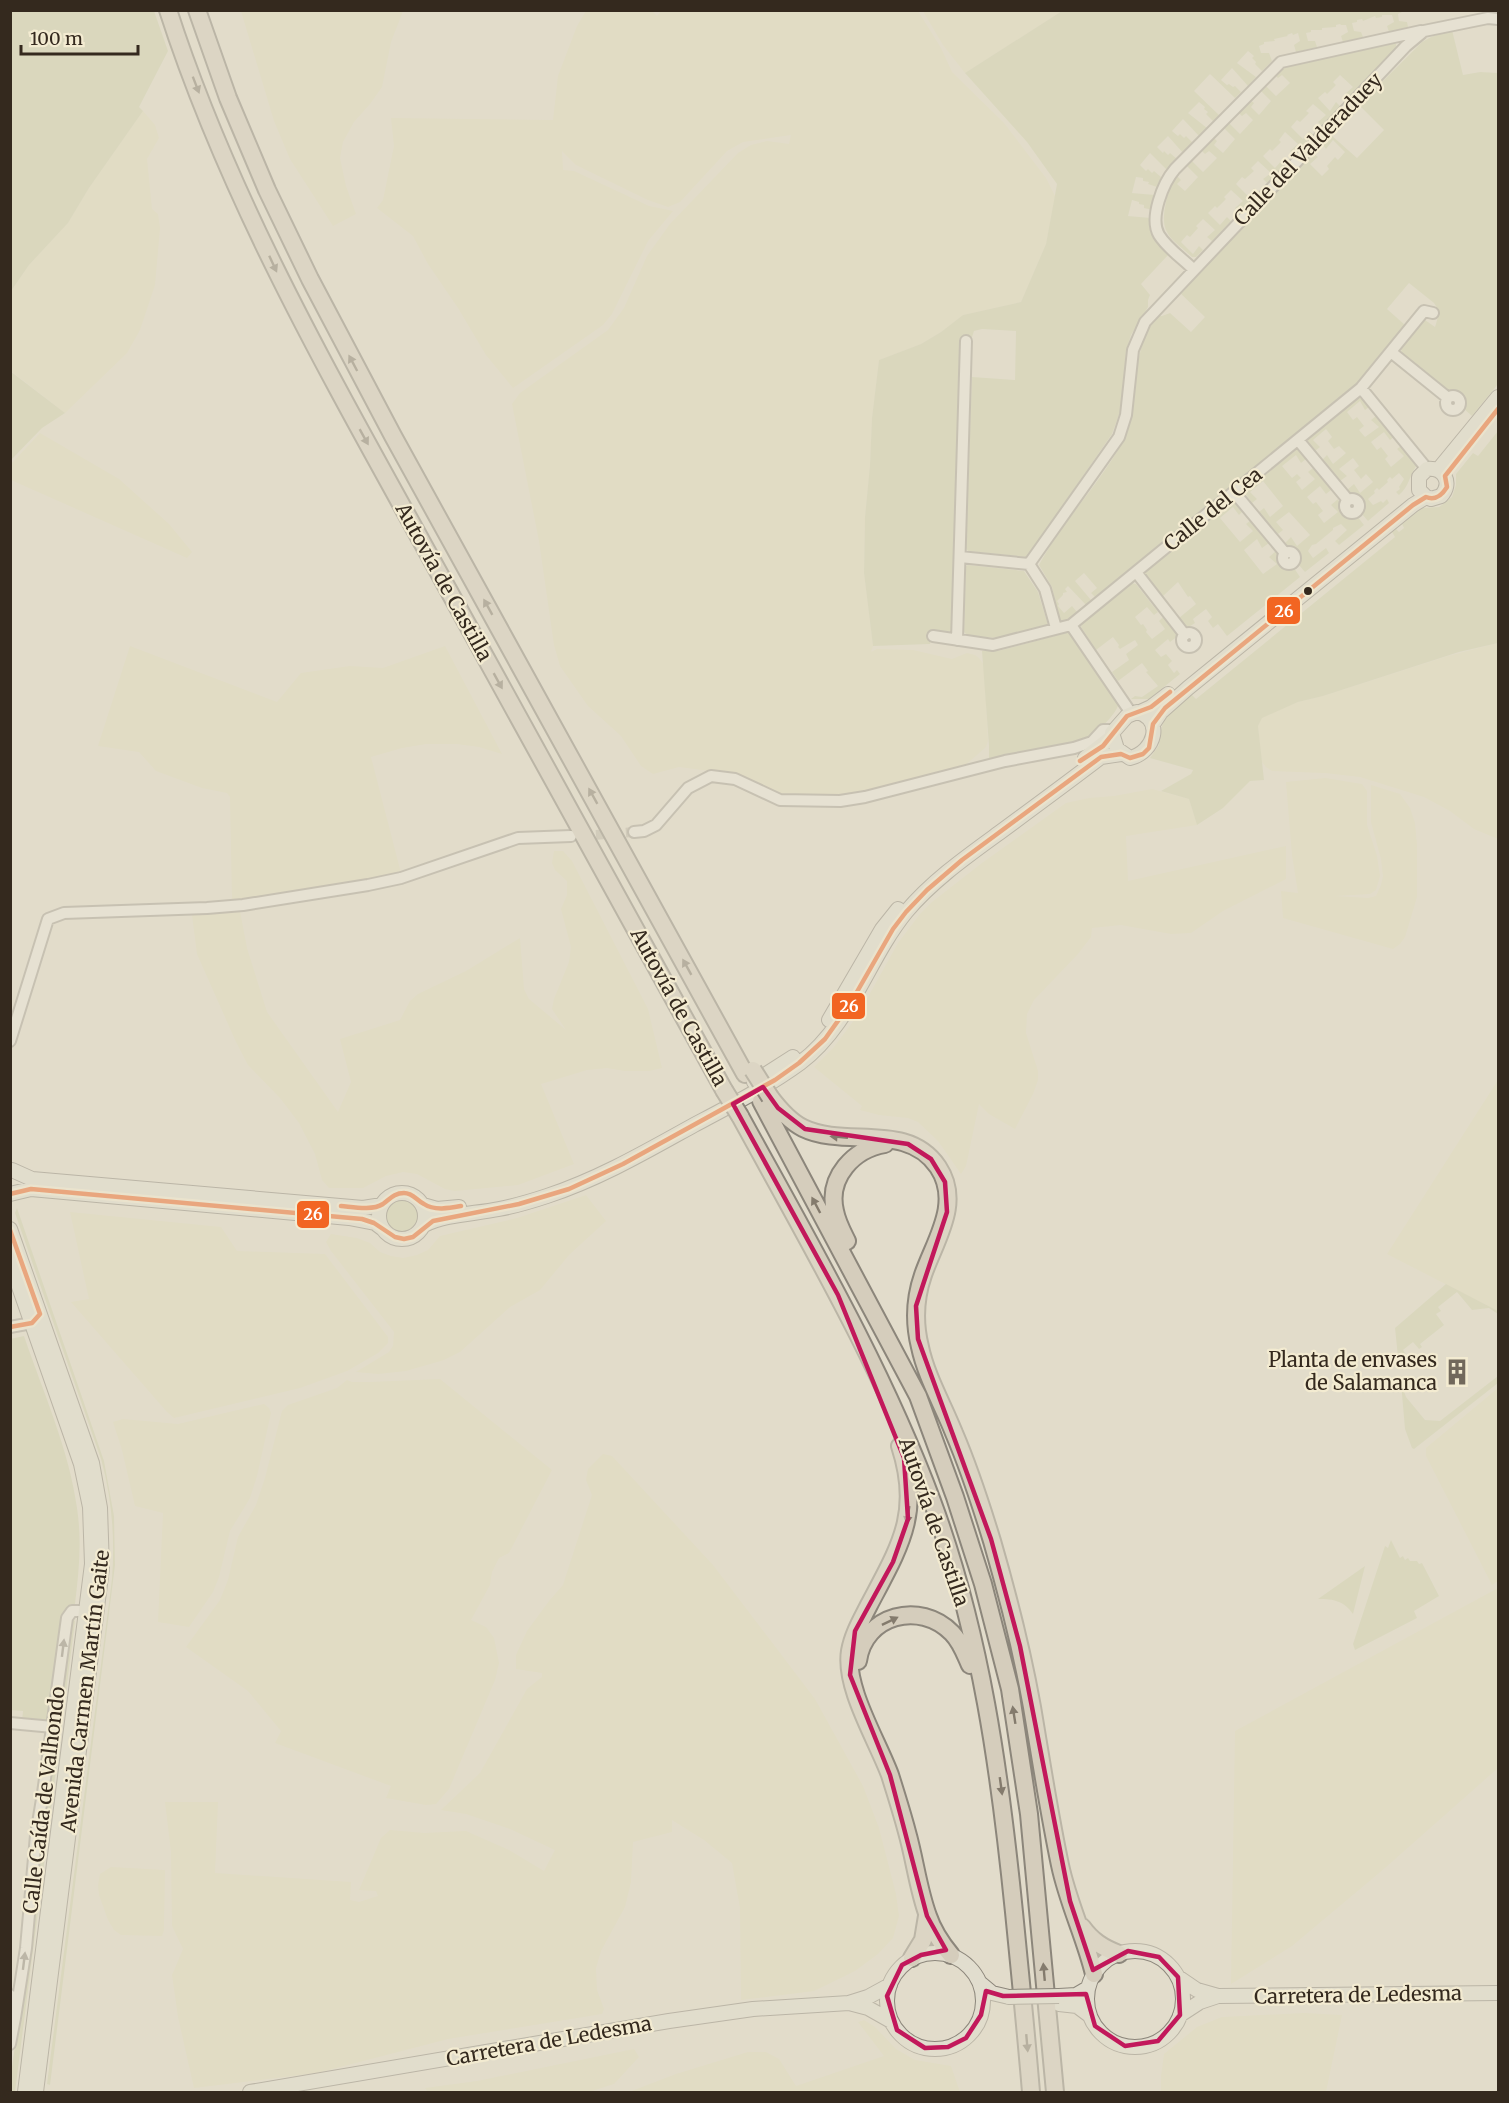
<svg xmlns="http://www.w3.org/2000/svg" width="1509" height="2103" viewBox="0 0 1509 2103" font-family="Merriweather,serif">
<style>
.farmland{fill:#e1dbbc}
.green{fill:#d0d1ae}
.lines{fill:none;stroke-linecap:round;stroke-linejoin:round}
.minor-tunnel{stroke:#bfb8a8;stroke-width:10;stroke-dasharray:10 5;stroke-linecap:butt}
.minor-casing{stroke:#a7a195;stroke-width:14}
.major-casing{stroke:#8c867b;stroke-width:16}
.highway-casing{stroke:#8c867b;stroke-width:20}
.minor{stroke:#eae6dc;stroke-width:10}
.major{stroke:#e1ddce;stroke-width:14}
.highway{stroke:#d5cdbc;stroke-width:16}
.major-bridge-casing{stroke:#8c867b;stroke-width:16;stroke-linecap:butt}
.highway-bridge-casing{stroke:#8c867b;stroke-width:20;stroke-linecap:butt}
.major-bridge{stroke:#e1ddce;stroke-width:14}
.highway-bridge{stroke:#d5cdbc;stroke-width:16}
.bus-1-casing{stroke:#f3ebd1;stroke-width:9}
.bus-1{stroke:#f26522;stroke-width:4.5}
.oneway{fill:#847b6d}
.oneway2{fill:#8f887d}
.marked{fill:none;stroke:#c2185b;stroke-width:4.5;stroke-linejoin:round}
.bus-dot{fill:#34291e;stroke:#f3ebd1;stroke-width:2}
.labels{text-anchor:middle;stroke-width:4.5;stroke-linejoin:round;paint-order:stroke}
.street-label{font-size:20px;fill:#34291e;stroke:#f3ebd1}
.poi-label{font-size:20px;fill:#34291e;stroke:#f3ebd1;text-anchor:end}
.line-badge{stroke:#f3ebd1;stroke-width:2}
.badge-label{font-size:16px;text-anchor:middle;font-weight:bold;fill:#fff}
</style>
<rect width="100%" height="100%" fill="#e2dccb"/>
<path class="farmland" d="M662 10 918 11 941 48 952 72 1004 123 1046 178 1055 196 1046 244 1021 302 963 315 941 332 921 344 879 360 872 418 870 465 865 517 864 573 873 646 871 652 877 649 913 650 952 659 967 653 975 655 979 658 984 665 988 741 986 747 962 768 846 797 784 795 770 791 734 774 679 767 653 774 641 766 621 736 588 706 560 666 554 645 539 541 512 404 520 393 608 330 624 308 647 256 670 224 738 153 751 145 767 141 789 144 791 135 743 142 727 151 680 202 668 207 648 200 576 165 562 151 563 170 574 171 649 206 673 211 648 241 612 314 603 325 513 388 486 355 458 308 428 264 413 236 377 208 383 200 394 146 391 118 553 120 558 76 577 26 586 11H652L657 16Z
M241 11H403L391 42 382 87 370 104 354 122 343 142 340 158 346 186 356 214 333 226 290 159 274 121Z
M923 11H1062L965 73 943 45Z
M143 111 155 125 159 138 147 159 152 209 158 214 160 228 155 285 140 330 127 353 65 413 11 371V291L29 265 68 223 89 188Z
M40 433 119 479 169 524 192 552 187 558 11 480V464Z
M1498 643V839L1474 829 1450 811 1424 797 1360 777 1325 773 1272 771 1266 767 1261 761 1258 726 1261 718 1298 702 1323 696 1448 656Z
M130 646 277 702 301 673 350 666 383 668 445 646 502 754 479 747 457 744H426L402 748 371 757 401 873 249 900H232L230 797 227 793 202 788 156 771 139 752 98 746Z
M1325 778 1362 784 1367 791V825L1377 856 1380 876 1376 890 1370 894 1335 896 1368 898 1376 896 1381 885 1383 876 1381 859 1371 822V785L1400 794 1410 808 1415 823 1417 845V897L1405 937 1400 944 1393 949 1283 918 1281 891 1298 893 1292 855 1286 782Z
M1152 789 1189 799 1197 825 1126 836 1128 881 1286 846V879L1223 911 1191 933 1171 934 1121 925 1092 928 1091 937 1078 954 1034 1000 1027 1014 1026 1033 1038 1071V1080L1033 1094 1015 1129 989 1114 979 1104 966 1166 961 1174 938 1141 918 1122 908 1118 879 1115 860 1110 862 1106 814 1067 834 1047 858 1015 898 943 920 914 932 902 982 863 1066 803 1089 798 1114 796Z
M554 851H563L572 861 648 1009 662 1068 649 1071H625L607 1068 587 1070 541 1084 574 1164 518 1185 455 1191 445 1189 417 1174 403 1172 386 1176 363 1188H329L322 1180 315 1154 299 1123 280 1098 248 1065 236 1042 197 954 192 915 240 911 247 948 267 1012 338 1112 351 1082 340 1039 400 1020 410 1001 418 994 466 971 520 938 524 989 529 999 566 1030 552 1009 554 999 569 962 571 947 561 909 567 895V881L555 870 552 863Z
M1498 1080V1311L1387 1254Z
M586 1195 606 1221 569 1255 540 1290 510 1307 460 1352 444 1360 406 1371 378 1374 356 1372 389 1352 393 1346 394 1332 331 1251 326 1242 331 1234 357 1238 370 1243 380 1252 391 1256 403 1258 417 1255 428 1250 440 1236 517 1218Z
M70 1212 221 1227 237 1251 325 1254 388 1337V1343L378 1353 347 1371 300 1388 174 1418 167 1412 71 1302 89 1299Z
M440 1379 552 1470 509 1553 499 1558 492 1572 490 1585 471 1620 486 1627 494 1638 499 1663 495 1680 449 1789 436 1804 426 1805 386 1798 391 1786 275 1743 281 1731 248 1691 186 1647 220 1600 228 1580 238 1537 256 1505 265 1478 282 1411 288 1405 337 1388 347 1380 352 1382H370Z
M1498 1388V1581L1492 1585 1426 1456V1448Z
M264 1404 269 1408 271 1413 257 1476 250 1498 230 1531 219 1577 213 1592 189 1627 158 1622 163 1513 135 1506 122 1450 113 1422 123 1419 178 1424Z
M603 1454 612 1456 713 1565 815 1699 863 1786 879 1828 896 1894 899 1916 893 1938 878 1954 855 1971 814 1991 741 2000 740 1908 732 1863 704 1840 672 1820V1832L633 1842 631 1882 625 1907 601 1951 596 1968 597 1990 604 2009 602 2014 448 2039 317 2073 194 2088 178 2017 172 1975 183 1949 172 1926 171 1852 165 1802H218L215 1873 351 1882 350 1900 359 1902 378 1896 376 1891 359 1890 381 1838 390 1830 424 1833 466 1831 509 1850 544 1871 555 1850 510 1829 466 1814 441 1810 480 1773 527 1689 542 1677V1673L516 1669V1655L527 1631 549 1601 563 1585 592 1495 586 1480 588 1469Z
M1498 1588V1768L1385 1868 1292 1946 1231 1984 1235 1731Z
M111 1867 165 1870 164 1930 162 1936 121 1935 114 1930 108 1920 99 1895 98 1885 100 1874Z
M1304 2013 1342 2015 1326 2092H1161V2076L1164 2054 1197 2027 1222 2017Z
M864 2020 875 2027 896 2049 915 2060 951 2066 960 2092H629L676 2074 748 2052H766L779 2059 796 2086 884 2056 858 2022Z
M634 2049 639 2057 614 2084 589 2092H428L425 2088 477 2081Z"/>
<path class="green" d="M11 10 154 11 168 51 139 107 143 111 89 188 68 223 29 265 11 291Z
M1062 11H1402V12L1398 14 1399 21 1407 22 1408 27 1389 32 1387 26 1394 22 1392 15H1382V17L1376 18 1375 16 1363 21 1362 19 1357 20V22L1352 23 1354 31 1361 32 1363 37 1343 42 1341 36 1348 32 1346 25H1341L1340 24 1336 25V27L1322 28V30H1311V32L1306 33 1308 41H1315L1317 47 1296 52 1294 45 1300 41 1298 33 1293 35 1292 33 1287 35 1288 36 1274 39 1275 41 1264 42V44L1259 46 1261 53H1269L1272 61 1262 71 1255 64 1256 62 1252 58 1254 56 1248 51 1237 63 1256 77 1248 86 1232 68 1221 80 1227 85 1229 84 1233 87 1235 86 1241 92 1235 98 1210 74 1194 91 1219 115 1213 121 1206 114 1208 112 1204 109 1205 107 1199 102 1188 113 1207 128 1199 136 1183 119 1172 131 1178 136 1180 134 1184 138 1186 136 1193 143 1183 153 1168 136 1157 147 1163 153 1164 151 1168 155 1170 153 1177 159 1167 170 1150 153 1140 165 1146 171 1148 169 1152 173 1154 171 1161 177 1157 187 1148 184 1149 182 1143 181V178L1136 177 1132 193 1155 195 1153 210 1144 208V205L1139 204V202L1132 200 1128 216 1151 218C1152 235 1157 243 1169 254L1141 284 1150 295 1148 300V307L1131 335 1126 351 1121 409 1112 434 1027 557 968 551 966 548 972 377 1015 380 1016 331 982 329 974 331 972 337 961 336 952 630 949 633 933 630 930 644 873 646 864 573 865 517 870 465 872 418 879 360 921 344 941 332 963 315 1021 302 1046 244 1057 184 1027 142 965 73Z
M1452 30 1463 75 1480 72 1498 73V384L1472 416 1463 408 1464 402 1459 395 1449 392 1402 353 1401 349 1425 320 1435 327C1438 318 1440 311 1434 303L1409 283 1387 309 1405 325 1358 383 1095 597 1091 593 1097 588 1084 573 1075 581 1091 600 1086 605 1068 586 1065 589 1067 592 1063 593V595L1057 601 1059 604 1058 606 1064 613 1072 606 1077 612 1068 619 1060 621 1052 587 1039 565C1062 522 1098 486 1122 443 1145 401 1125 359 1157 316H1162L1170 313 1191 332 1205 317 1179 292 1313 153 1318 157 1310 164 1322 176 1329 169 1327 166 1335 157 1338 160 1345 152 1333 140 1326 149 1322 144 1331 135 1357 158 1384 130 1359 105 1422 42 1431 37Z
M1392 44H1396V48L1349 98 1345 94 1353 87 1340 75 1333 82 1336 85 1327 94 1325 92 1318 98 1330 111 1336 102 1341 107 1322 126 1318 122 1326 115 1313 104 1306 111 1309 113 1300 122 1297 120 1291 127 1303 139 1309 131 1314 135 1294 155 1290 151 1298 144 1285 132 1279 140 1281 142 1272 151 1270 149 1263 156 1275 168 1282 160 1286 164 1267 183 1263 179 1271 173 1258 161 1251 168 1254 171 1245 179 1242 177 1236 184 1248 196 1254 188 1259 192 1239 212 1235 208 1243 201 1231 190 1224 197 1226 199 1217 208 1215 206 1208 213 1220 225 1227 217 1231 221 1212 241 1207 237 1215 230 1203 219 1196 226 1198 228 1190 237 1187 235 1181 242 1193 254 1199 246 1203 250 1196 257H1192C1170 237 1159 234 1166 202 1168 192 1170 185 1177 176L1181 180 1177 184 1185 191 1198 177 1187 166 1192 161 1203 172 1217 158 1209 151 1205 154 1202 151 1214 138 1217 141 1214 145 1223 153 1235 139 1224 128 1229 123 1240 134 1253 120 1246 113 1242 116 1239 113 1250 100 1254 103 1251 107 1259 115 1271 101 1260 90 1265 85 1276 96 1290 83 1282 75 1278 78 1275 75 1282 69 1293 65Z
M10 371 65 413 42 428 11 460Z
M1359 398 1362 399 1369 407 1365 410 1360 401 1347 412 1353 420 1357 417 1364 426 1359 430 1365 437 1379 427 1371 420 1376 416 1394 437 1390 440 1384 432 1371 442 1377 450 1381 447 1388 456 1385 459 1391 467 1404 456 1397 449 1401 446 1417 465C1409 476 1409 487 1399 495L1396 492 1400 489 1399 487 1404 479 1399 473 1392 479 1390 477 1387 480 1388 482 1379 490 1377 488 1374 491 1375 493 1368 499 1373 505 1381 501 1383 503 1387 499 1389 503 1368 521 1361 513C1367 498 1354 499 1347 490L1354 484 1360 493 1373 482 1366 474 1361 479 1354 470 1359 466 1353 458 1339 469 1347 476 1340 481 1322 460 1327 455 1333 464 1346 453 1339 446 1334 449 1328 441 1332 437 1326 429 1313 440 1320 447 1315 451 1307 441Z
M1498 431V643L1459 652 1323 696 1298 702 1262 718 1258 726 1264 780 1250 781 1223 808 1197 825 1189 799 1161 791 1191 774 1193 770 1150 758 1159 745 1162 726 1166 716 1192 695 1196 699 1395 537 1392 532 1396 529 1399 532 1404 528 1402 524 1422 508 1439 507 1452 497 1456 485V474L1473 453 1478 456Z
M1296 450H1299L1306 459 1301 463 1296 455 1282 466 1292 478 1297 474 1301 478 1296 482 1302 490 1315 479 1308 472 1313 468 1331 490 1326 494 1320 486 1307 497 1313 504 1316 502 1323 511 1318 515 1324 523 1338 512 1331 505 1338 499 1346 515 1351 517 1357 516 1364 525 1339 545 1335 541 1347 530 1341 524 1333 528V530L1316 544 1312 545 1308 551 1313 558 1326 548 1329 553 1305 572 1298 564C1303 551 1292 551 1285 543L1291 537 1297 546 1310 535 1289 512 1276 522 1283 530 1278 534 1259 512 1264 508 1270 517 1283 506 1263 481 1250 492 1257 499 1252 503 1244 492Z
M1233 501 1243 511 1239 515 1233 507 1220 518 1240 542 1253 531 1246 524 1251 520 1269 543 1262 548 1257 539 1244 550 1263 574 1277 564 1269 557 1276 551C1282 560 1279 571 1294 568L1300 577 1227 636 1218 624 1213 628 1208 621 1212 617 1206 609 1193 619 1195 623 1187 628 1179 618 1196 604 1190 596 1188 597 1178 582 1162 597 1144 573Z
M968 565 1024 571 1038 592 1048 625 1000 638 968 636 964 632 966 566Z
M1131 583 1136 584 1158 612 1154 615 1147 607 1135 617 1141 625 1143 624 1147 630 1146 632 1152 639 1165 629 1159 621 1163 617 1178 636 1170 642 1168 639 1155 650 1161 657 1166 654 1172 661 1168 665 1174 673 1177 670 1180 674 1149 699H1131L1135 696 1142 697 1158 686 1146 672 1148 671 1142 663 1118 681 1112 672 1129 660 1126 654 1138 645 1135 640 1120 649 1118 647 1119 645 1113 637 1096 650 1081 627 1082 624Z
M1069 632 1119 703C1116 716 1094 735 1082 741L989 762V746L982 651H998Z
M384 1216a18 18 0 1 1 36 0a18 18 0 1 1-36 0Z
M17 1208 104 1461 114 1516 115 1565 50 2085 47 2084 112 1579C115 1538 112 1498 101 1459L15 1213Z
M1446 1284 1498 1311V1314L1489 1308 1472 1310 1457 1292 1438 1307 1441 1311 1436 1314 1444 1325 1420 1344 1422 1347 1419 1349 1413 1342 1403 1350 1409 1359 1399 1367 1395 1328Z
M24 1336C43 1392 69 1449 77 1508 82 1540 79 1572 75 1604L65 1610 50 1723 22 1721 23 1711 11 1710 10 1339Z
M1498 1376V1383L1414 1449 1412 1448 1405 1429 1401 1383 1406 1397 1425 1420 1440 1421Z
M1391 1540 1400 1558 1403 1556 1405 1560 1408 1558 1410 1561H1417L1419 1564 1422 1563 1439 1596 1414 1611 1417 1618 1355 1650 1353 1644 1385 1546 1388 1548Z
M1365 1566 1353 1614C1344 1601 1334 1599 1318 1599Z
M73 1619 75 1621 15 2092H11V2073L29 1953 41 1826Z"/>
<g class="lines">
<path class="minor-tunnel" d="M581 836 634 832"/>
<g class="minor-casing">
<path id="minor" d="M1193 269C1183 259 1167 248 1159 235 1149 218 1163 183 1175 169L1281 62 1421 31
M1391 352 1448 398
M1361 388 1427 469
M1446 403a7 7 0 1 1 14 0a7 7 0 1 1-14 0Z
M1298 440 1348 500
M1234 492 1285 553
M1345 506a7 7 0 1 1 14 0a7 7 0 1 1-14 0Z
M1283 558a6 6 0 1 1 12 0a6 6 0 1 1-12 0Z
M960 557 1029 564
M1029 564 1119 437 1126 415 1133 350 1145 322 1406 46 1424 31 1488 18 1498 19
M1029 564 1045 589 1056 628
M1136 572 1185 635
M1071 625 1131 713
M1182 640a7 7 0 1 1 14 0a7 7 0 1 1-14 0Z
M933 636 993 645 1071 625 1361 388 1424 311 1433 313
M957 640 966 341
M634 832 644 831 656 825 688 788 711 776 735 779 780 800 840 801 865 797 1005 761 1074 748 1092 742 1103 730H1114
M10 1041 48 919 64 913 207 908 243 905 368 885 401 878 518 838 571 836
M10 1327 32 1323 37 1319
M10 1723 53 1727
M10 1995 15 2018 10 2044
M15 2018 26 1948 36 1835 43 1793 67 1618 72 1611H86L93 1608"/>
</g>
<g class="major-casing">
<path id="major" d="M1438 470 1498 397
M1137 712C1164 719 1155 752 1130 758L1117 749 1112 733 1127 716Z
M1140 712 1151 707 1168 694
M1153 724 1161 712 1188 688 1413 505 1426 497 1431 499 1441 496C1453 483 1444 467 1427 469L1419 477V490L1426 497
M1085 758 1112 737
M829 1020 882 929 898 909
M754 1082 793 1057
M12 1170 32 1179 363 1208 382 1205
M379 1216a23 23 0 1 1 46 0a23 23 0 1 1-46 0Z
M10 1194 31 1189 349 1218 375 1223 383 1229
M423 1205 437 1209 459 1207
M424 1225C446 1214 474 1214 499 1209 515 1206 532 1201 547 1196 599 1179 647 1151 694 1125 730 1106 767 1087 800 1063 851 1025 867 960 906 912 932 881 966 857 999 833 1033 808 1067 783 1101 757L1121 754
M10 1229 92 1463 100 1508 102 1568 36 2092
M10 1261 81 1464 90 1507 92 1564 25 2092
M1087 1999a48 48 0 1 1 96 0a48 48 0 1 1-96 0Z
M887 2001a48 48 0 1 1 96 0a48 48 0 1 1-96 0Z
M1178 1977 1197 1990 1218 1996 1498 1993
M980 1983 992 1993 1009 1997
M1059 1996 1076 1995 1088 1988
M849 2003 868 2008 891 2021
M1059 2004 1077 2006 1089 2015
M1180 2015 1200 2002 1218 1996
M250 2092 669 2021 753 2009 849 2003 868 1997 890 1985"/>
</g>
<g class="highway-casing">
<path id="highway" d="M168 10C229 199 328 372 423 544 523 726 624 908 724 1090
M197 10 228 98 267 190 310 279 393 436 745 1074
M770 1097C779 1109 789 1121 803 1128 846 1149 907 1121 938 1167 962 1203 935 1240 923 1275 915 1298 914 1323 920 1347 926 1376 943 1405 954 1433 969 1468 981 1505 992 1541 1008 1596 1022 1651 1032 1707 1041 1760 1049 1813 1060 1865 1068 1903 1085 1937 1094 1974
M761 1101 918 1396 955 1497 983 1584 1010 1689 1029 1814 1055 2092
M740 1116C809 1242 882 1367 932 1501 981 1633 1000 1773 1014 1912 1020 1972 1026 2032 1031 2092
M847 1241C842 1231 837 1222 835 1211 827 1177 854 1149 885 1144
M900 1446C922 1513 900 1546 869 1605 862 1619 853 1634 850 1651 844 1687 877 1740 890 1775 896 1794 902 1813 907 1832 915 1860 918 1889 928 1916 933 1931 941 1943 951 1955
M858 1661C864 1615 920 1600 952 1633 961 1642 965 1654 970 1665
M1082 1927C1092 1941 1103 1948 1119 1954
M912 1958 923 1940 927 1916"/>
</g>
<use href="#minor" class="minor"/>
<use href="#major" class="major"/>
<use href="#highway" class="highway"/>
<g class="major-bridge-casing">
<path id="major-bridge" d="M1009 1997 1059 1996"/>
</g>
<g class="highway-bridge-casing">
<path id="highway-bridge" d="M753 1070 770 1097
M724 1090 740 1116"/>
</g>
<use href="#major-bridge" class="major-bridge"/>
<use href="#highway-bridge" class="highway-bridge"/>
<g class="bus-1-casing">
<path id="bus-1" d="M1080 761 1103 746 1127 716 1151 707 1170 692
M10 1194 31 1189 362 1219 374 1223 395 1237 404 1239 413 1237 433 1221 519 1204 569 1189 623 1164 775 1080 799 1063 825 1039 850 1004 893 929 906 912 927 890 962 860 1101 757 1121 754 1130 758 1143 754 1149 748 1153 724 1165 708 1413 505 1426 497C1436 501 1442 495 1447 487L1445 476 1498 409
M341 1206C353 1207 372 1211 383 1204 390 1199 394 1193 404 1193 413 1193 416 1200 424 1204 434 1211 450 1208 461 1206
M10 1230 40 1314 32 1323 10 1327"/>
</g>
<use href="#bus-1" class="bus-1"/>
</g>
<defs><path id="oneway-solid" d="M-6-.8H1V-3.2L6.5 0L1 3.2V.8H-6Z" transform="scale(1.5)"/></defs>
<g class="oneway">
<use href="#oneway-solid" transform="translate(196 85) rotate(69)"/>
<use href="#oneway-solid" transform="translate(273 264) rotate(65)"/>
<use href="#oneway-solid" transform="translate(353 363) rotate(-118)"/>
<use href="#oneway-solid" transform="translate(364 437) rotate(61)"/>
<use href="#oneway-solid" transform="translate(488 607) rotate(-119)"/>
<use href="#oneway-solid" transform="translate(498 681) rotate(61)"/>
<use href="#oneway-solid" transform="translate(593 796) rotate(-119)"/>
<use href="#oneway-solid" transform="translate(687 967) rotate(-119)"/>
<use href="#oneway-solid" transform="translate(839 1137) rotate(-175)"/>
<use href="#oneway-solid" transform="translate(816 1205) rotate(-118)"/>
<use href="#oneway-solid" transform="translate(908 1515) rotate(99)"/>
<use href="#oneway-solid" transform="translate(890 1621) rotate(-26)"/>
<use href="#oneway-solid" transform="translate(1014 1715) rotate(-99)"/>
<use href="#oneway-solid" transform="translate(1001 1786) rotate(82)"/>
<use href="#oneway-solid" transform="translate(1044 1972) rotate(-95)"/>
<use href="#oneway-solid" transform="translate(1027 2043) rotate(85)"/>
</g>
<g class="oneway2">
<use href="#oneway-solid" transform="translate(63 1648) rotate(-83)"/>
<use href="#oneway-solid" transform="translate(24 1961) rotate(-83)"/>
</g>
<path d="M0 0H1509V2103H0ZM763 1087 778 1108 805 1129 908 1144 931 1159 945 1182 947 1212 916 1306 918 1339 991 1539 1020 1646 1070 1901 1093 1970 1128 1951 1159 1957 1178 1977 1180 2015 1158 2041 1125 2046 1095 2026 1086 1994 1003 1996 986 1991 981 2015 966 2038 948 2047 925 2048 897 2030 887 1996 902 1965 921 1955 946 1950 927 1916 890 1775 850 1675 855 1631 893 1562 908 1519 904 1458 838 1295 733 1104Z" fill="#e2dccb" fill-opacity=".55" fill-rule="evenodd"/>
<path class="marked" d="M763 1087 778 1108 805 1129 908 1144 931 1159 945 1182 947 1212 916 1306 918 1339 991 1539 1020 1646 1070 1901 1093 1970 1128 1951 1159 1957 1178 1977 1180 2015 1158 2041 1125 2046 1095 2026 1086 1994 1003 1996 986 1991 981 2015 966 2038 948 2047 925 2048 897 2030 887 1996 902 1965 921 1955 946 1950 927 1916 890 1775 850 1675 855 1631 893 1562 908 1519 904 1458 838 1295 733 1104Z"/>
<defs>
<g id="building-bare" transform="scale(2.07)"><path d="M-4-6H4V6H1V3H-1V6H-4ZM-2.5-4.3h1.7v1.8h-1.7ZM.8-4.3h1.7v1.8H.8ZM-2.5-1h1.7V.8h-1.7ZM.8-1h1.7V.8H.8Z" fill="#71685b" stroke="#f3ebd1" stroke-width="2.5" paint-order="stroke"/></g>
</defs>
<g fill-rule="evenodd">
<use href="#building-bare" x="1457" y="1372"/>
</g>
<circle class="bus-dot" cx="1308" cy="591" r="5"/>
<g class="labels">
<g class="street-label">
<text transform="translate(1308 149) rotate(-46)" y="7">Calle del Valderaduey</text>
<text transform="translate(1213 509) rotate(-39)" y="7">Calle del Cea</text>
<text transform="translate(444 582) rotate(61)" y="7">Autovía de Castilla</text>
<text transform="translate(679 1007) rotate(61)" y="7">Autovía de Castilla</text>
<text transform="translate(934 1522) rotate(71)" y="7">Autovía de Castilla</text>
<text transform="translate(85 1691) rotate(-83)" y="7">Avenida Carmen Martín Gaite</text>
<text transform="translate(44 1800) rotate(-83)" y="7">Calle Caída de Valhondo</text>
<text transform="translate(1358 1995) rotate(-1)" y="7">Carretera de Ledesma</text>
<text transform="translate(549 2041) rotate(-10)" y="7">Carretera de Ledesma</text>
</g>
<g class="poi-label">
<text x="1437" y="1367">Planta de envases<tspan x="1437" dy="23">de Salamanca</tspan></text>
</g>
</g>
<g class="line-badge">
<rect x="1266" y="596" width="35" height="29" rx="6" fill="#f26522"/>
<rect x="831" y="992" width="35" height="28" rx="6" fill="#f26522"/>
<rect x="296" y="1200" width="34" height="29" rx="6" fill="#f26522"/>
</g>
<g class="badge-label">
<text x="1284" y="617">26</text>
<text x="849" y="1012">26</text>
<text x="313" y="1220">26</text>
</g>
<rect width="1509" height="2103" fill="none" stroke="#34291e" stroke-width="24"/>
<path d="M21 45v9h117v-9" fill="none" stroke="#34291e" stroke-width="3"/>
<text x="30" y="45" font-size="18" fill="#34291e" stroke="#f3ebd1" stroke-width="4.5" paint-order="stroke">100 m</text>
</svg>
